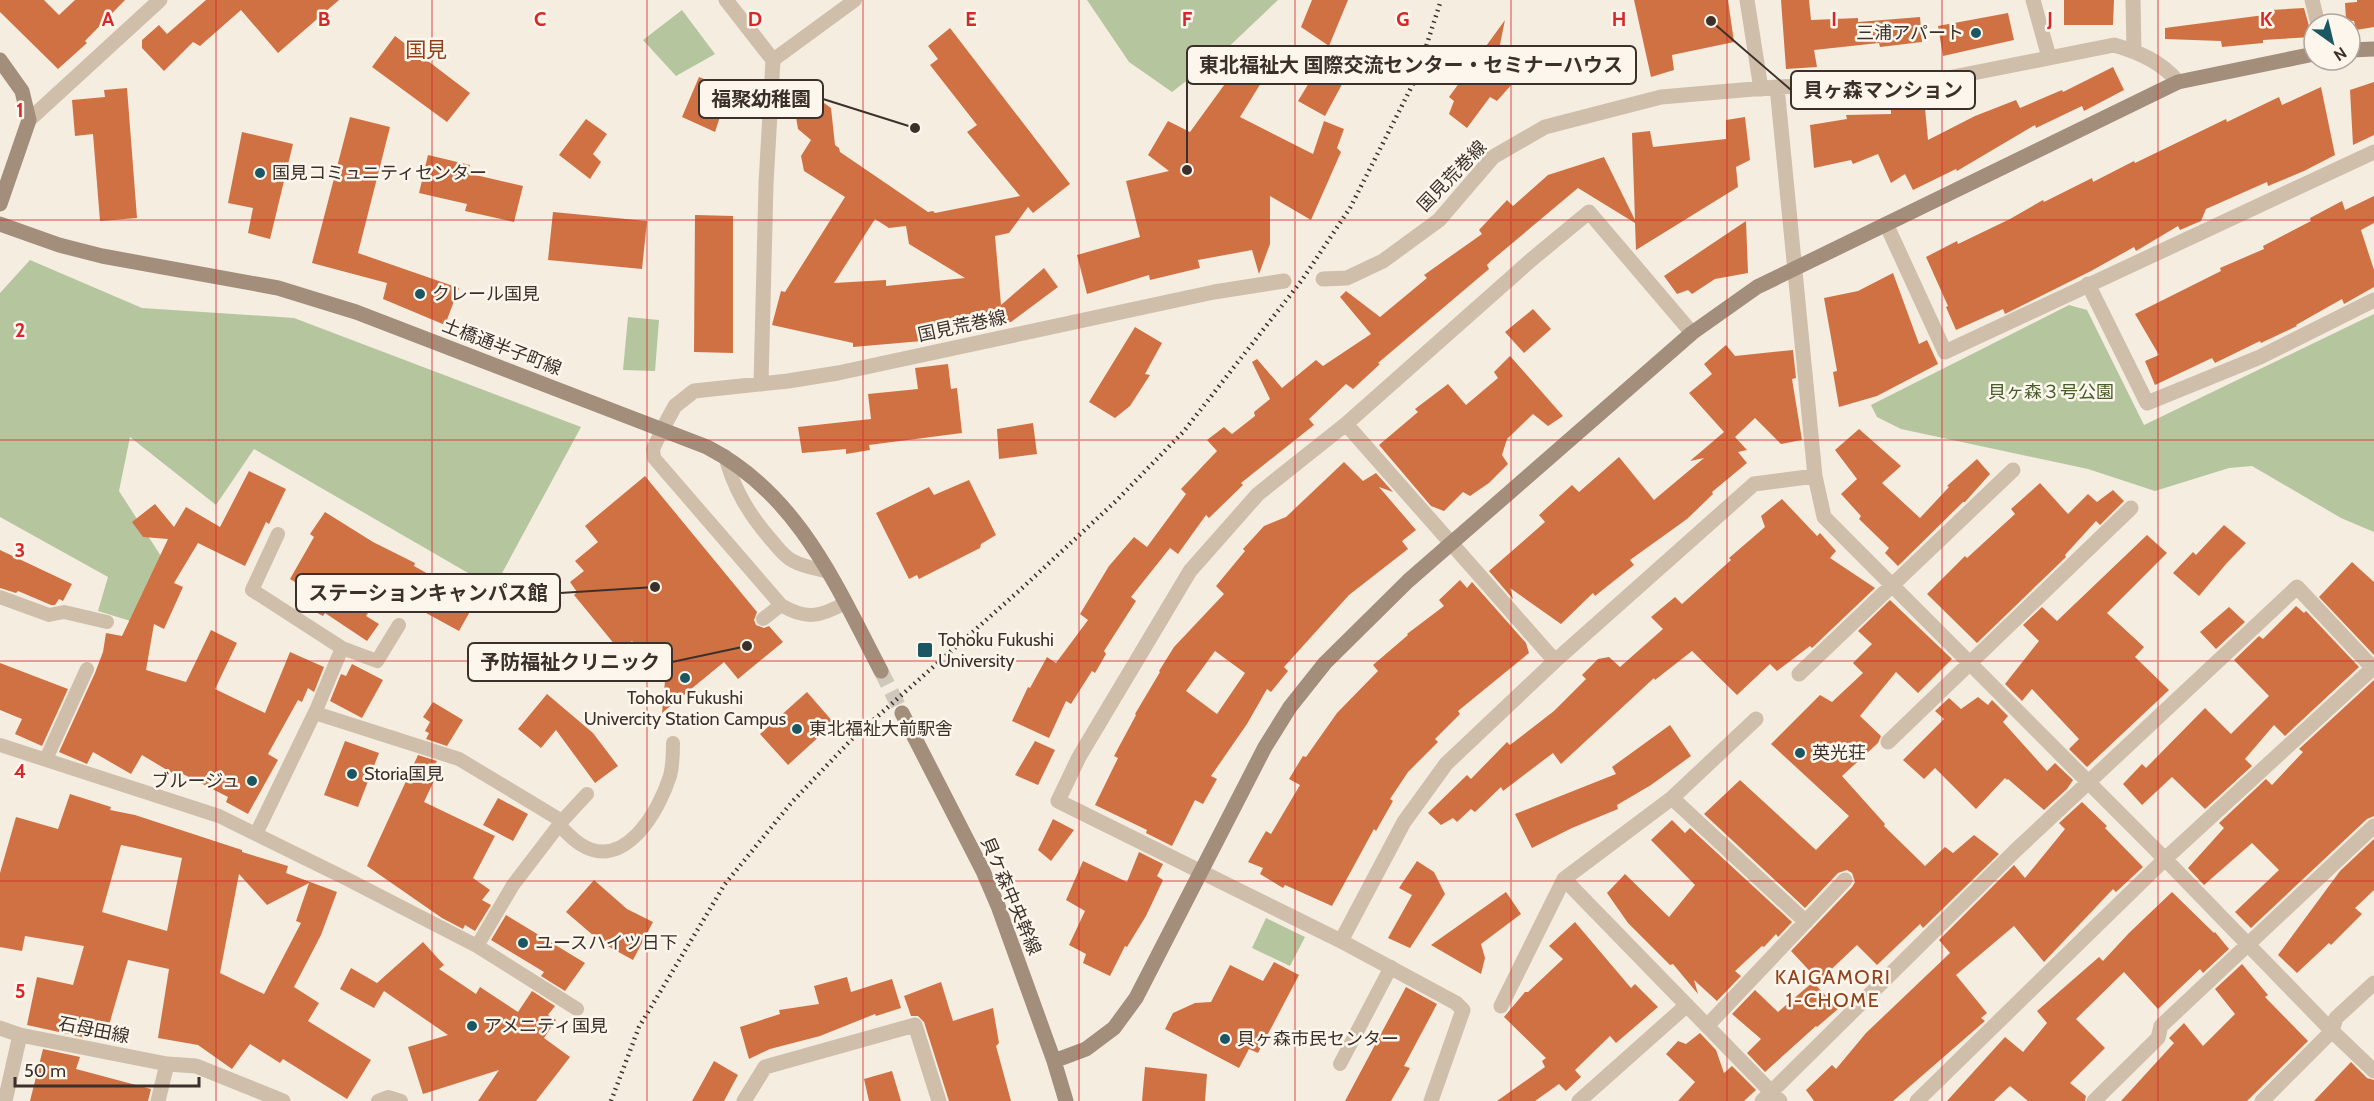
<svg xmlns="http://www.w3.org/2000/svg" width="2374" height="1101" viewBox="0 0 2374 1101" font-family="Cabin,'Noto Sans JP',sans-serif">
<style>
.green{fill:#b5c69e}
.building{fill:#d07143;fill-rule:evenodd}
.lines{fill:none;stroke-linecap:round;stroke-linejoin:round}
.secondary-tunnel{stroke:#d0c7bc;stroke-width:15;stroke-dasharray:15 8;stroke-linecap:butt}
.lane{stroke:#cfbeaa;stroke-width:14}
.street{stroke:#cfbeaa;stroke-width:15}
.secondary{stroke:#a38d7b;stroke-width:15}
.rail{stroke:#3c312a;stroke-width:4.5;stroke-dasharray:1.5 4.5;stroke-linecap:butt}
.grid{fill:none;stroke:#d62828;stroke-width:1.5;stroke-opacity:0.55}
.poi-dot{fill:#1b5762;stroke:#fcf6ed;stroke-width:2}
.labels{text-anchor:middle;stroke-width:5;stroke-linejoin:round;paint-order:stroke}
.poi-label{font-size:18px;fill:#3c312a;stroke:#fcf6ed;text-anchor:start}
.street-label{font-size:18px;fill:#3c312a;stroke:#fcf6ed}
.park-label{font-size:18px;fill:#465d2b;stroke:#fcf6ed}
.neighbourhood-label{font-size:20px;letter-spacing:1.5px;fill:#92421b;stroke:#fcf6ed}
.quarter-label{font-size:21px;fill:#92421b;stroke:#fcf6ed}
.grid-label{font-size:20px;text-anchor:middle;font-weight:bold;fill:#d62828;stroke:#fcf6ed;stroke-width:5;stroke-linejoin:round;paint-order:stroke}
.leader{fill:none;stroke:#3c312a;stroke-width:2}
.callout-dot{fill:#3c312a;stroke:#fcf6ed;stroke-width:2}
.callout{fill:#fcf6ed;stroke:#3c312a;stroke-width:2}
.callout-label{font-size:20px;text-anchor:middle;font-weight:bold;fill:#3c312a}
</style>
<rect width="100%" height="100%" fill="#f5ede0"/>
<path class="green" d="M1087 0H1278L1219 56 1172 92 1129 62Z
M682 10 715 54 676 76 643 40Z
M30 260 142 308 294 318 581 427 494 588 254 449 216 505 130 437 119 491 168 567 137 623 98 611 108 577 0 517V293Z
M2069 305 2087 310 2144 425 2374 314V532L2341 518 2252 466 2229 468 2155 491 2088 469 1901 429 1877 417 1871 405Z
M628 317 659 320 655 371 623 370Z
M1266 918 1305 937 1290 966 1252 948Z"/>
<path class="building" d="M0 0H44L59 15 75 0H125L85 41 87 43 58 69 0 12Z
M206 0H339L278 53 241 10 200 46 193 42 164 71 142 48V40L159 25 167 34Z
M1312 0H1348L1329 46 1301 27Z
M1634 0H1728L1734 42 1672 55 1674 70 1651 77Z
M1781 0H1809L1811 20 1858 18V22L1920 17 1922 42 1880 47 1879 43 1814 50 1817 67 1786 69Z
M2064 0H2114L2113 25H2064Z
M2357 0H2374V27L2356 30 2354 21 2346 20 2345 3 2357 2Z
M2304 8 2312 37 2263 40V43L2222 47 2221 41 2165 39V28L2272 14 2271 10Z
M2008 13 2014 40 1943 56 1938 26Z
M1505 20 1495 69 1513 83 1497 101 1490 97 1467 128 1449 114 1454 101 1449 97Z
M950 28 1070 184 1033 213 1028 207 1009 233 995 236 1001 305 1044 268 1058 287 1011 322 920 329 922 341 853 347V343L772 325 781 291 785 292 845 197 804 171 801 156 811 140 798 129 795 111 802 103 820 100 831 108 835 145 839 148 840 152 928 212 933 211 935 213 1020 196 967 132 977 125 930 65 938 59 928 46ZM875 219 889 228 906 226 909 244 965 278 886 286V280L834 283Z
M395 36 470 93 447 122 372 67Z
M1324 58 1347 75 1325 116 1298 101Z
M1243 59 1269 70 1240 117 1313 154 1324 121 1344 129 1337 148 1341 152 1311 220 1270 196V244L1259 274 1252 250 1198 260 1200 268 1150 280 1149 275 1087 294 1077 255 1140 237 1126 181 1169 171 1148 155 1168 121 1190 132Z
M2113 67 2124 90 2084 111 2082 106 2036 128 2035 125 1957 171 1956 169 1913 190 1905 174 1891 183 1878 154 1853 164 1851 160 1814 168 1810 125 1847 119 1846 115 1891 114V109L1925 108 1928 140 1975 116 2016 100 2020 108 2062 90 2063 92Z
M699 77 729 89 715 132 682 117Z
M2374 82V135L2353 145 2350 90Z
M2321 87 2335 155 2304 171 2268 186 2267 182 2206 209 2201 221 2180 230 2178 226 2136 251 2134 247 2091 271 2005 314 2003 309 1956 330 1946 307 1948 306 1926 257 1957 241 1958 244 2010 219 2043 200 2044 202 2092 178 2093 182 2134 161 2135 163 2226 119 2227 122 2279 97 2282 105Z
M127 88 137 218 100 221 93 134 75 136 72 100 105 97 104 90Z
M350 117 390 127 358 253 459 288 445 325 383 299 387 283 312 263Z
M1745 117 1750 160 1736 167 1738 187 1636 250 1635 223 1578 188 1491 261 1487 265 1489 269 1378 363 1380 364 1353 389 1346 384 1309 419 1314 425 1241 483 1243 485 1209 518 1206 515 1178 554 1170 548 1131 597 1136 601 1104 651 1106 654 1095 673 1092 671 1071 704 1066 701 1049 738 1012 721 1028 687 1030 688 1047 657 1056 663 1088 620 1080 614 1109 566 1134 537 1147 547 1186 494 1181 489 1217 451 1207 440 1224 427 1232 434 1255 416 1254 412 1270 399 1252 362 1257 359 1282 388 1316 360 1323 366 1371 334 1340 297 1346 291 1380 317 1427 278 1424 275 1482 234 1479 230 1507 200 1513 206 1548 175 1604 157 1635 220 1632 133 1650 131 1653 147 1726 139V120Z
M586 119 607 134 593 154 601 162 590 179 559 155Z
M242 132 293 144 270 239 248 233 253 208 228 203Z
M428 155 470 165 467 173 523 186 514 222 465 211 467 204 419 193Z
M2374 196V223L2361 230 2374 270V287L2344 304 2342 299 2296 325 2297 326 2261 343 2260 341 2215 363 2212 358 2155 385 2145 361 2159 355 2135 314 2221 271 2220 268 2264 249 2263 246 2311 221 2310 218 2342 201 2345 210Z
M553 212 647 221 642 269 548 260Z
M695 215 733 216V353L694 352Z
M1746 221 1748 273 1715 279 1692 294 1688 290 1677 294 1664 276Z
M1893 273 1919 344 1927 340 1938 364 1877 396 1839 407 1833 372 1837 371 1824 298 1858 291Z
M1533 309 1551 329 1524 353 1505 332Z
M1135 327 1162 343 1145 374 1150 375 1130 406 1115 418 1089 402Z
M1726 345 1735 356 1793 350 1796 378 1792 379 1802 440 1781 444 1755 418 1735 437 1747 450 1738 452 1747 463 1712 492 1713 494 1687 519 1630 560 1634 565 1595 596 1593 593 1561 624 1510 588 1513 599 1489 571 1545 522 1539 515 1572 485 1579 492 1619 457 1654 500 1704 458 1690 461 1724 432 1689 393 1712 374 1704 364Z
M1510 356 1563 416 1548 426 1533 414 1507 439 1502 455 1508 464 1489 483 1470 496 1463 492 1444 511 1431 506 1379 445 1418 412 1415 409 1448 384 1466 405 1498 378 1494 372Z
M948 364 951 389 957 388 962 433 869 445 870 450 846 454V449L802 453 798 427 871 419 868 394 918 389 915 368Z
M1033 423 1037 454 999 459 997 429Z
M1859 429 1901 466 1882 483 1920 518 1949 487 1947 486 1977 459 1990 474 1965 502H1963L1898 566 1885 553 1889 548 1859 519 1861 516 1841 494 1857 479 1835 450Z
M1344 462 1363 481 1376 473 1393 492 1379 487 1416 530 1402 541 1408 549 1349 595 1284 667 1288 671 1271 692 1267 689 1247 724 1211 776 1217 779 1203 804 1195 800 1172 846 1146 833 1147 830 1095 805 1118 758 1114 756 1136 715 1135 714 1160 672 1159 671 1174 647 1224 594 1216 586 1245 551 1243 549 1264 526 1286 517ZM1215 651 1245 673 1217 714 1186 691Z
M249 471 286 489 269 524 266 522 245 566 198 543 174 583 183 587 164 629 154 624 146 670 186 682 211 630 237 643 215 689 265 713 290 652 324 667 314 692 308 688 302 702 298 700 268 754 278 760 248 814 226 802 228 797 179 772 177 776 142 755 131 774 93 752 87 764 59 752 95 673 103 652 106 633 122 636 168 539 143 537 132 522 155 504 174 527 186 507 220 527Z
M645 476 757 612 754 620 756 625 764 628 769 626 783 642 738 679 724 662 662 713 665 681 632 641 620 651 574 595 577 592 570 582 584 571 575 561 598 542 585 526Z
M969 480 996 535 981 544 980 548 919 579 917 575 909 579 876 513 929 487 934 495Z
M2040 483 2068 514 2088 494 2097 502 2113 490 2124 501 2100 525 2096 521 2065 555 2066 557 1977 643 1927 594 1965 556 1967 558 2015 514 2011 509Z
M1782 499 1817 536 1820 533 1836 551 1830 558 1875 588 1812 648 1810 646 1777 671 1770 664 1737 695 1692 651 1655 680 1654 678 1561 764 1553 753 1503 791 1501 787 1475 812 1471 809 1457 822 1453 818 1441 825 1428 813 1467 775 1471 779 1507 742 1510 745 1554 711 1586 679 1582 675 1598 659 1609 657 1620 667 1663 629 1651 617 1675 597 1682 604 1731 560 1729 558 1765 527 1761 516Z
M325 512 373 542 415 563 414 566 476 601 459 631 426 613 431 604 388 582 366 616 379 624 367 641 325 613 323 616 295 601 303 587 290 579 314 537 310 534Z
M2224 525 2246 543 2226 564 2199 596 2173 573 2193 552 2196 555Z
M2147 535 2167 553 2107 613 2144 647 2135 657 2169 690 2087 767 2069 749 2079 739 2032 689 2022 701 2005 684 2039 641 2023 625 2042 607 2057 621Z
M0 550 72 584 63 601 59 599 55 605H51L18 591 16 593 0 588Z
M2352 562 2374 582V655L2319 597Z
M1460 580 1467 588 1472 582 1526 643 1529 653 1458 711 1460 714 1435 739 1438 742 1408 772 1390 799 1393 801 1376 831 1374 829 1332 906 1285 885 1283 888 1260 874 1263 868 1248 862 1266 831 1271 834 1300 785 1289 779 1303 756 1306 757 1337 713 1378 671 1373 665 1408 635 1407 634 1444 606 1439 600Z
M1890 600 1952 659 1918 693 1896 672 1860 716 1881 736 1878 743 1842 776 1885 824 1884 826 1925 866 1945 847 1953 853 1974 835 1999 854 1923 928 1920 924 1877 965 1857 945 1819 981 1791 951 1852 887 1855 882 1852 873 1847 870 1838 873 1805 908 1704 814 1740 780 1816 850 1849 816 1771 744 1820 695 1832 702 1863 673 1853 663 1872 644 1858 631Z
M2296 606 2304 613 2306 611 2359 667 2285 736 2274 725 2245 759 2252 766 2205 809 2172 777 2142 805 2123 784 2142 764 2146 768 2205 708 2231 734 2269 696 2234 660 2259 636 2263 639Z
M2229 607 2245 622 2216 649 2200 632Z
M0 663 68 689 42 746 15 734 22 719 0 710Z
M352 664 383 680 362 718 330 701 341 674 346 676Z
M2374 680V816L2367 819 2251 928 2235 912 2279 870 2252 843 2204 885 2188 868 2224 828 2219 823 2266 779 2272 785 2303 752 2299 749Z
M807 692 834 723 788 765 760 734Z
M547 694 593 733 618 766 595 783 556 730 541 748 518 729Z
M1978 697 1988 705 1992 700 2008 716 2003 722 2047 771 2055 763 2073 780 2067 789 2044 810 2008 779 2007 780 2005 778 1976 809 1935 768 1924 779 1903 760 1944 719 1935 711 1949 698 1961 709Z
M433 702 463 720 447 746 426 739 429 733 425 731 430 722 423 717Z
M1670 725 1691 756 1651 785 1617 805 1618 809 1572 828 1532 848 1515 814 1616 774 1612 767Z
M345 741 379 753 358 807 324 795Z
M1035 741 1055 750 1038 785 1015 775Z
M418 755 437 761 432 769 438 772 424 802 495 836 473 878 490 890 482 900 491 905 475 931 465 925 463 929 442 918 367 866Z
M70 794 111 807 110 810 135 815 242 850V852L288 866 286 873 337 892 321 935 294 987 319 1003 308 1021 371 1060 347 1099 283 1059 280 1063 250 1044 232 1069 198 1045 158 1038 169 969 128 960 109 1025 91 1020 86 1038 27 1025 37 977 73 985 84 946 25 936 22 951 0 947V873L16 817 58 829ZM121 845 182 858 167 931 102 912ZM239 874 267 905 309 883 296 921 301 923 264 994 220 973Z
M498 798 528 814 513 841 483 825Z
M2082 802 2107 826 2105 828 2143 867 2116 892 2113 889 2044 962 2014 926 1956 975 1987 1013 1981 1018 1985 1021 1893 1101H1814L1806 1090 1832 1065 1836 1069 1866 1033 1950 953 1939 940 2014 865 2025 878 2065 829 2059 823Z
M1053 819 1074 830 1051 861 1038 850Z
M1672 820 1685 833 1690 828 1792 922 1778 937 1776 934 1764 947 1762 946 1735 971 1741 976 1717 1001 1694 980 1698 994 1673 964 1670 965 1628 923 1607 893 1625 874 1669 917 1695 885 1651 840Z
M2374 839V890L2355 908 2362 914 2331 945 2329 943 2297 973 2278 955 2340 871Z
M1139 852 1163 864 1157 876 1163 880 1146 916 1127 947 1125 946 1110 976 1083 963 1086 954 1069 945 1085 911 1066 900 1083 861 1127 882Z
M1417 861 1434 872 1445 894 1410 948 1388 938 1412 895 1399 888Z
M594 880 627 909 653 922 633 960 602 943 566 912Z
M1506 892 1521 914 1481 944 1485 958 1481 974 1431 945Z
M2172 892 2214 933 2215 932 2229 949 2203 973 2200 969 2158 1009 2124 972 2076 1019 2105 1048 2070 1083 2086 1096 2085 1101H2028L2010 1086 1994 1101H1947L2005 1037 2023 1052 2047 1023 2037 1011 2099 957 2103 961 2129 933Z
M506 915 585 963 565 991 541 976 544 972 491 940Z
M1575 922 1631 988 1635 984 1658 1007 1616 1043 1610 1036 1575 1070 1581 1077 1566 1091 1559 1084 1535 1101H1497L1545 1067 1542 1061 1546 1058 1504 1017 1525 992H1528L1563 959 1549 946Z
M423 942 444 965 439 969 476 994 480 987 518 1012 532 991 555 1006 548 1015 556 1020 544 1038 570 1057 536 1101H478L499 1070 423 1094 408 1047 448 1035 384 991 374 1008 340 989 351 968 377 983Z
M1274 962 1299 975 1258 1053 1249 1049 1239 1068 1165 1029 1173 1013 1195 1003 1211 1002 1230 965 1263 981Z
M2242 964 2268 995 2265 997 2308 1041 2247 1101H2121L2174 1043 2169 1038 2184 1023 2203 1046 2235 1014 2215 989Z
M847 977 851 992 892 979 901 1008 876 1016 875 1014 820 1036 770 1049 749 1059 740 1027 780 1014 779 1010 819 1004 814 986Z
M941 982 953 1021 993 1008 999 1043 996 1046 1011 1101H949L924 1022 918 1016H911L904 996Z
M1813 982 1838 1009 1817 1027 1816 1026 1765 1072 1747 1053 1761 1039 1732 1014 1755 990 1778 1012Z
M1406 987 1437 1004 1404 1066 1410 1068 1391 1101H1345Z
M1700 1033 1716 1050 1724 1073 1732 1066 1756 1090 1744 1101H1678L1695 1082 1666 1054 1678 1041 1686 1044Z
M43 1049 80 1057 76 1069 151 1089 148 1101H30Z
M714 1061 738 1075 724 1101H692Z
M2351 1062 2367 1078 2374 1080V1101H2314Z
M1145 1067 1207 1074 1205 1101H1142Z
M892 1071 901 1101H869L864 1079Z"/>
<g class="lines">
<path class="secondary-tunnel" d="M881 671 902 713"/>
<path class="lane" d="M773 60 855 0
M663 428 653 449 654 458 781 605C806 620 820 617 845 603
M725 456C734 490 750 516 773 542 779 549 785 557 793 561 804 567 818 569 829 572
M0 597 49 615 64 612 107 622
M763 619 781 605
M342 648 377 661 399 625
M315 713 459 759 562 821
M0 745 219 816 347 879 477 946 577 1009
M46 759 87 669
M559 825C565 831 572 839 580 844 624 873 659 811 670 776 673 765 673 754 673 743
M256 834 317 708 342 648 252 590 278 534
M477 946 513 885 562 821 587 794
M1340 1064 1391 967
M378 1101 388 1097 401 1101"/>
<path class="street" d="M726 0 773 60 766 184 761 384
M1747 0 1761 89
M2033 0 2049 57
M2133 0 2134 51
M2312 0 2318 24
M1777 87 1815 476 1824 517 2165 859 2332 1031 2374 1071
M29 120 160 0
M1887 226 1945 352 2374 152
M1323 279 1347 278 1383 261 1439 220 1493 157 1545 127 1661 97 1777 87 1943 79 2114 45C2139 52 2162 62 2178 82
M2088 284 2147 403 2260 357 2374 300
M1692 333 1589 212 1531 260 1346 424 1258 494 1190 571 1079 757 1058 801 1341 941 1404 822 1446 764 1555 661 1754 484 1815 476
M1346 424 1555 661
M663 428 675 406 694 391 788 381 838 373 1214 292 1284 281
M1799 674 2013 470
M1888 742 2131 508
M1672 798 1806 922
M1564 879 1672 798 1756 719
M1341 941 1456 1003 1463 1010 1431 1101
M1501 1006 1564 879 1780 1101
M1707 1026 1845 880
M0 1028 20 1035 167 1064 196 1066 283 1101
M5 1101 20 1035
M158 1101 167 1064
M744 1101 765 1067 915 1025 939 1101
M1579 1101 1687 1005
M1762 1101 2015 851 2297 587 2373 668
M1917 1101 2165 859 2374 667
M2094 1101 2158 1038 2161 1026 2374 826
M2262 1101 2332 1031 2336 1018 2374 983"/>
<path class="secondary" d="M2350 50 2374 49
M0 60 22 91 29 120 0 204
M0 224 59 245 102 256 278 288 356 312 707 447C798 494 836 585 881 671
M902 713 983 871 998 906 1054 1061 1066 1101
M1054 1061 1086 1049 1114 1028 1136 998 1265 747 1290 707 1325 663 1408 581 1692 333 1757 287 2178 82 2314 54"/>
<path class="rail" d="M611 1101 639 1027 725 884 792 802 852 739 1020 590 1116 501 1184 431 1302 280 1350 208 1416 78 1441 0"/>
</g>
<path class="grid" d="M216 0V1101M432 0V1101M647 0V1101M863 0V1101M1079 0V1101M1295 0V1101M1511 0V1101M1727 0V1101M1942 0V1101M2158 0V1101M0 220H2374M0 440H2374M0 661H2374M0 881H2374"/>
<g class="poi-dot">
<circle cx="1976" cy="33" r="6"/>
<circle cx="260" cy="173" r="6"/>
<circle cx="420" cy="294" r="6"/>
<rect x="917" y="642" width="16" height="16" rx="3"/>
<circle cx="685" cy="678" r="6"/>
<circle cx="797" cy="729" r="6"/>
<circle cx="1800" cy="753" r="6"/>
<circle cx="352" cy="774" r="6"/>
<circle cx="252" cy="781" r="6"/>
<circle cx="523" cy="943" r="6"/>
<circle cx="472" cy="1026" r="6"/>
<circle cx="1225" cy="1039" r="6"/>
</g>
<g class="labels">
<g class="poi-label">
<text x="1964" y="39" text-anchor="end">三浦アパート</text>
<text x="272" y="179">国見コミュニティセンター</text>
<text x="432" y="300">クレール国見</text>
<text x="938" y="646">Tohoku Fukushi<tspan x="938" dy="21">University</tspan></text>
<text x="685" y="704" text-anchor="middle">Tohoku Fukushi<tspan x="685" dy="21">Univercity Station Campus</tspan></text>
<text x="809" y="735">東北福祉大前駅舎</text>
<text x="1812" y="759">英光荘</text>
<text x="364" y="780">Storia国見</text>
<text x="240" y="787" text-anchor="end">ブルージュ</text>
<text x="535" y="949">ユースハイツ日下</text>
<text x="484" y="1032">アメニティ国見</text>
<text x="1237" y="1045">貝ヶ森市民センター</text>
</g>
<g class="street-label">
<text transform="translate(1452 176) rotate(-46)" y="6">国見荒巻線</text>
<text transform="translate(962 326) rotate(-12)" y="6">国見荒巻線</text>
<text transform="translate(502 347) rotate(21)" y="6">土橋通半子町線</text>
<text transform="translate(1011 896) rotate(67)" y="6">貝ケ森中央幹線</text>
<text transform="translate(94 1030) rotate(11)" y="6">石母田線</text>
</g>
<g class="park-label">
<text x="2051" y="398">貝ヶ森３号公園</text>
</g>
<g class="neighbourhood-label">
<text x="1833" y="984">KAIGAMORI<tspan x="1833" dy="23">1-CHOME</tspan></text>
</g>
<g class="quarter-label">
<text x="426" y="57">国見</text>
</g>
</g>
<g class="grid-label">
<text x="108" y="26">A</text>
<text x="324" y="26">B</text>
<text x="540" y="26">C</text>
<text x="755" y="26">D</text>
<text x="971" y="26">E</text>
<text x="1187" y="26">F</text>
<text x="1403" y="26">G</text>
<text x="1619" y="26">H</text>
<text x="1834" y="26">I</text>
<text x="2050" y="26">J</text>
<text x="2266" y="26">K</text>
<text x="20" y="117">1</text>
<text x="20" y="337">2</text>
<text x="20" y="557">3</text>
<text x="20" y="778">4</text>
<text x="20" y="998">5</text>
</g>
<path class="leader" d="M1187 170L1187 65M1711 21L1791 90M915 128L823 99M655 587L560 593M747 646L672 662"/>
<g class="callout-dot">
<circle cx="1187" cy="170" r="6"/>
<circle cx="1711" cy="21" r="6"/>
<circle cx="915" cy="128" r="6"/>
<circle cx="655" cy="587" r="6"/>
<circle cx="747" cy="646" r="6"/>
</g>
<g class="callout">
<rect x="1187" y="46" width="449" height="38" rx="6"/>
<rect x="1791" y="71" width="184" height="38" rx="6"/>
<rect x="699" y="80" width="124" height="38" rx="6"/>
<rect x="296" y="574" width="264" height="38" rx="6"/>
<rect x="468" y="643" width="204" height="38" rx="6"/>
</g>
<g class="callout-label">
<text x="1411" y="72">東北福祉大 国際交流センター・セミナーハウス</text>
<text x="1883" y="97">貝ヶ森マンション</text>
<text x="761" y="106">福聚幼稚園</text>
<text x="428" y="600">ステーションキャンパス館</text>
<text x="570" y="669">予防福祉クリニック</text>
</g>
<g transform="translate(2332 42) rotate(146)"><circle r="28" fill="#fcf6ed" stroke="#afa79f" stroke-width="1.5"/>
<path d="M0-4.5L10 22L0 15L-10 22Z" fill="#1b5762"/>
<text y="-9" font-size="16" font-weight="bold" text-anchor="middle" fill="#3c312a">N</text>
</g>
<path d="M15 1077v9h184v-9" fill="none" stroke="#3c312a" stroke-width="3"/>
<text x="24" y="1077" font-size="18" fill="#3c312a" stroke="#fcf6ed" stroke-width="4.5" paint-order="stroke">50 m</text>
</svg>
